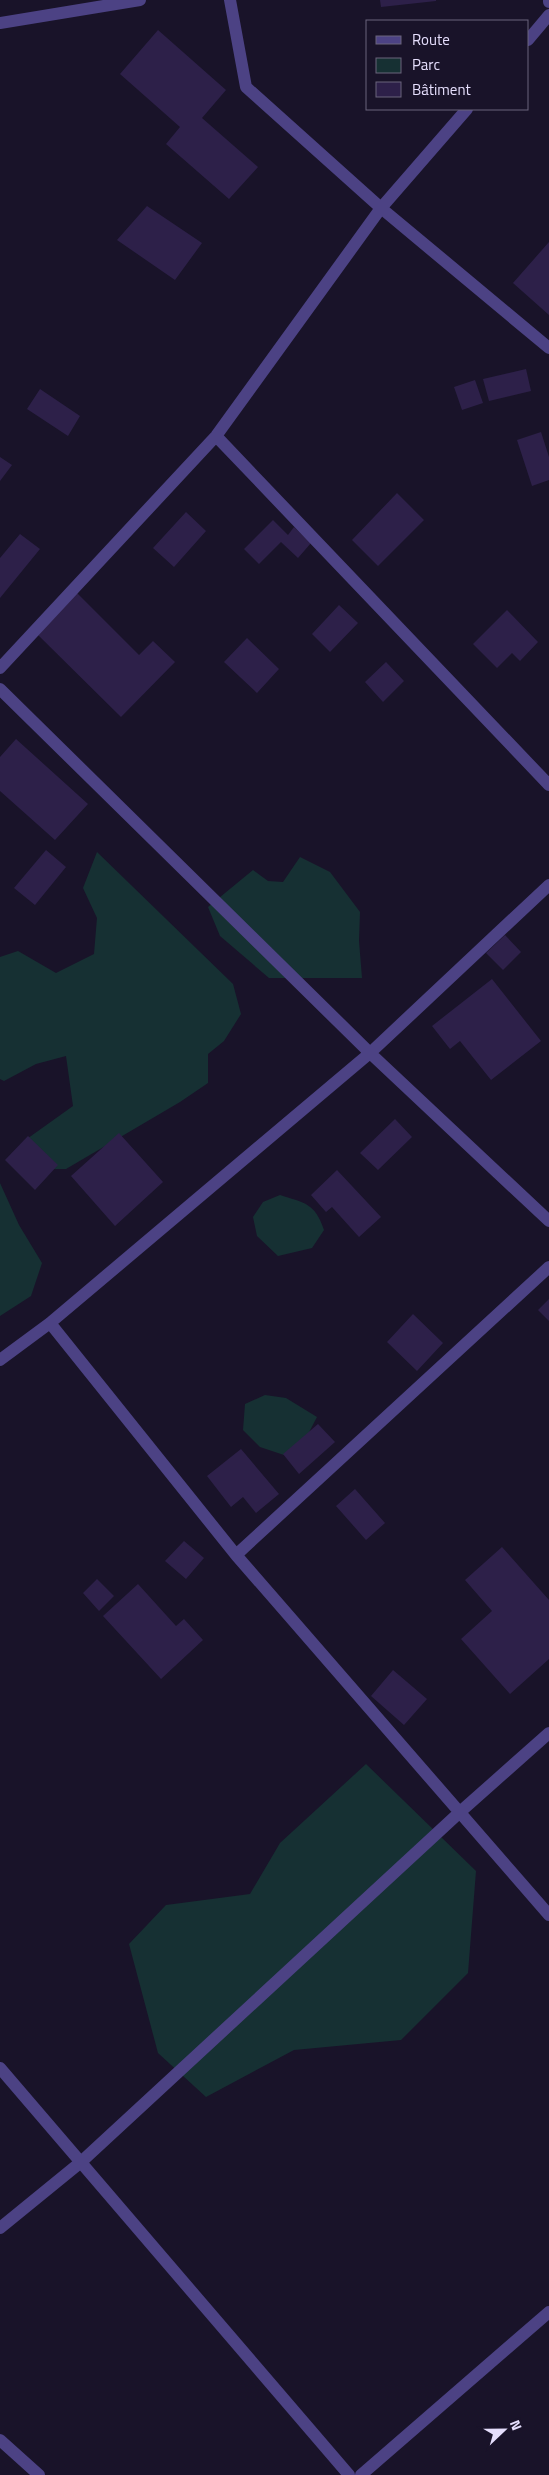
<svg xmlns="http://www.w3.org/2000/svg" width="549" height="2475" viewBox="0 0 549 2475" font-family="'Titillium Web',sans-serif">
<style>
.green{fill:#163033}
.building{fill:#2d2049}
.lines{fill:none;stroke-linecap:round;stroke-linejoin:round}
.street{stroke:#4c4284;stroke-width:12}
</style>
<rect width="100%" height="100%" fill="#191329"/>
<path class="green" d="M97 852 233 984 241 1014 224 1041 208 1054V1083L180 1102 66 1169H36L24 1141 73 1106 66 1056 36 1064 4 1081 0 1079V957L18 951 56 973 94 954 97 918 83 888Z
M300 857 330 872 360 912 359 941 362 978H269L220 936 208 907 253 870 268 881 283 882Z
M0 1183 19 1225 42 1263 31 1296 0 1316Z
M280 1195C305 1203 315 1203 324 1230L312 1248 278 1256 257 1236 253 1217 263 1202Z
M265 1395 286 1398 317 1417 306 1438 284 1455 260 1447 243 1430 245 1404Z
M366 1764 476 1871 468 1973 401 2040 294 2050 206 2097 158 2053 129 1944 166 1905 250 1894 280 1843Z"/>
<path class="building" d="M380 0H436V1L381 7Z
M158 30 226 90 202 118 258 167 229 199 166 144 180 127 120 74Z
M147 206 202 243 175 280 117 240Z
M549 242V315L513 283Z
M526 369 531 391 489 401 483 379Z
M475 380 483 403 462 410 454 387Z
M40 389 80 416 68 436 27 409Z
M541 432 549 457V480L532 486 517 440Z
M0 457 12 465 0 481Z
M397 493 424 520 378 566 352 540Z
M186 512 206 531 174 567 153 548Z
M273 520 288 535 294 527 311 543 298 558 281 542 259 564 244 549Z
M20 534 40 549 0 598V558Z
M77 593 139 655 153 641 175 662 121 717 37 634Z
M339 605 358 623 330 652 312 634Z
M507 610 538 642 520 661 512 653 497 668 473 644Z
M247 638 279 669 257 693 224 662Z
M386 662 404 681 383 702 365 682Z
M16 739 88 804 55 840 0 791V757Z
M46 850 66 867 35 905 14 888Z
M505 935 521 952 503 970 486 953Z
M492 979 541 1041 491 1080 460 1041 450 1049 432 1026Z
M395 1119 412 1137 378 1170 360 1153Z
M119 1133 163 1182 115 1226 71 1176Z
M28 1136 58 1165 35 1190 5 1160Z
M337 1170 381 1217 359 1237 332 1207 326 1212 311 1195Z
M549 1299V1321L538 1310Z
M413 1314 443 1343 417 1371 387 1342Z
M318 1424 335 1442 299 1474 283 1454Z
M241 1449 279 1494 256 1513 243 1497 231 1507 207 1476Z
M355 1489 385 1523 366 1540 336 1506Z
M184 1541 204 1558 186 1579 165 1561Z
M502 1547 549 1600V1659L510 1694 461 1639 492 1611 465 1580Z
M97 1579 114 1596 99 1611 83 1593Z
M138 1584 176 1626 184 1619 203 1640 161 1679 103 1616Z
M393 1670 427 1699 404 1725 371 1696Z"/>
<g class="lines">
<path class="street" d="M230 0 246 87 381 208 549 348
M549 0V2
M0 23 140 0
M528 40 549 15
M216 436 549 785
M0 668 216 436 381 208 467 109
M0 689 370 1053 549 1221
M50 1323 236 1555 549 1915
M0 1360 50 1323 370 1053 549 885
M236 1555 549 1267
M0 2068 349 2475
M0 2228 81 2162 460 1812 549 1733
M0 2440 39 2475
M361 2475 549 2312"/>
</g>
<rect x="366" y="20" width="162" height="90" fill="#191329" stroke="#6b647d"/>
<rect x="376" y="36" width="25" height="8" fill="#4c4284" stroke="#6b647d"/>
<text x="412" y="45" font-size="15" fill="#e5defc">Route</text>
<rect x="376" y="58" width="25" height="15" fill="#163033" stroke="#6b647d"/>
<text x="412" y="70" font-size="15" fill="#e5defc">Parc</text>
<rect x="376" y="82" width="25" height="15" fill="#2d2049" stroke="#6b647d"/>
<text x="412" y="95" font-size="15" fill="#e5defc">Bâtiment</text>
<g transform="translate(504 2430) rotate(68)" stroke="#191329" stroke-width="4" paint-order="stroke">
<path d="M0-4L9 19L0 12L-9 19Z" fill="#e5defc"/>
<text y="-8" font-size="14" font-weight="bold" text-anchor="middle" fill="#e5defc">N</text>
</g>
</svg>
